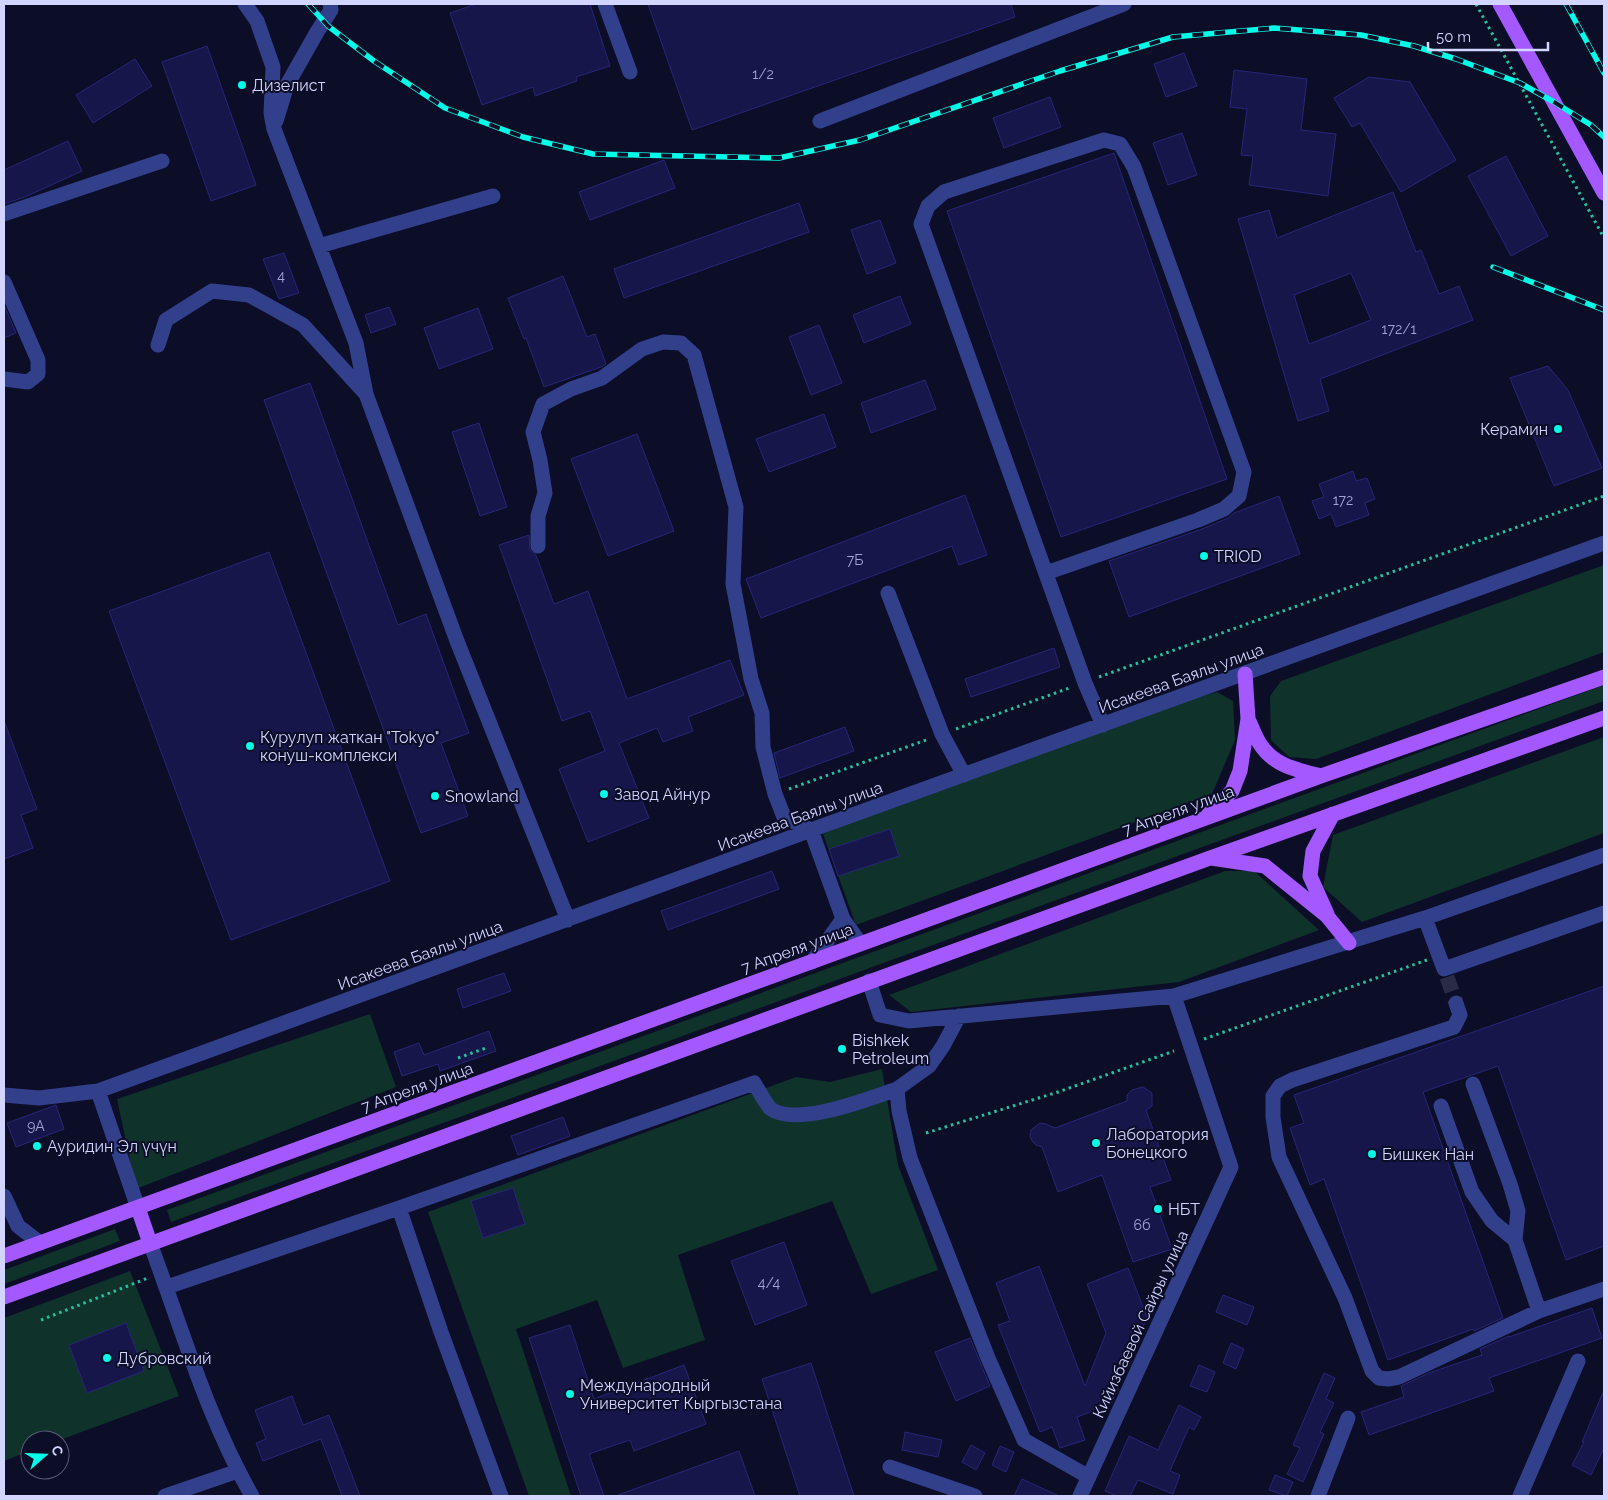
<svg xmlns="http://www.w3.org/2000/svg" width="1608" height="1500" viewBox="0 0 1608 1500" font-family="Raleway,sans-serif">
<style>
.green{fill:#0f322a}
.building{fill:#17164a;stroke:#272679;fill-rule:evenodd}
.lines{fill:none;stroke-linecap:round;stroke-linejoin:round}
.minor-tunnel{stroke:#2a2b47;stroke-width:15;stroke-dasharray:15 8;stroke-linecap:butt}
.path{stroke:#21c49c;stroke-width:3;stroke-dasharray:2.5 4;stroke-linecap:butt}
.minor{stroke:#323f8b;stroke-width:15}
.major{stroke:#a359ff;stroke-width:15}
.rail-casing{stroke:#00fde8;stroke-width:5.5}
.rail{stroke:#0c0d27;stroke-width:4;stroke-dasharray:11;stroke-linecap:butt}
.poi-dot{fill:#00fde8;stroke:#0c0d27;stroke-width:2}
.labels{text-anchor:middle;stroke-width:4;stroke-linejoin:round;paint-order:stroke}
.number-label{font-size:14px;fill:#a3a5d2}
.poi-label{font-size:16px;fill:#d2d5ff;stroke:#0c0d27;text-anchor:start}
.street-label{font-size:16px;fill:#d2d5ff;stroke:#0c0d27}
</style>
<rect width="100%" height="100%" fill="#0c0d27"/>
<path class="green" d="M1604 565V652L1316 759 1289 757 1271 740 1270 696 1281 681Z
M1604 685V701L171 1222 167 1210Z
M1217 692 1233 701 1235 740 1212 794 856 925 823 834 964 775 1103 725Z
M1604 737V833L1362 922 1323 887 1333 835Z
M1225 871H1254L1319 930 1179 982 911 1012 889 995Z
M370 1014 396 1087 136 1189 117 1099Z
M882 1069 898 1165 938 1270 871 1294 832 1201 678 1255 705 1340 623 1368 597 1300 516 1329 571 1496H529L428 1212 796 1077 830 1082Z
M115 1229 120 1241 4 1284V1270Z
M130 1271 179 1396 60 1440H30V1451L4 1461V1318Z"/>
<path class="building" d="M476 4H590L610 66 576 77 577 81 535 96 533 87 482 105 450 13Z
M648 4H1011L1015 17 692 130Z
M207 46 256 185 211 201 162 62Z
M1184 53 1197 86 1166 97 1154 64Z
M135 59 152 86 93 123 76 95Z
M1234 70 1307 79 1301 130 1336 134 1328 196 1249 185 1253 156 1241 155 1247 109 1230 107Z
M1369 77 1410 82 1456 160 1401 192 1360 123 1352 127 1334 98Z
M1050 97 1061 127 1004 148 993 118Z
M1182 133 1197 175 1168 185 1153 143Z
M68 141 82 171 25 197 4 204V170Z
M1114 153 1227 479 1061 537 947 211Z
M1506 156 1548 236 1511 256 1468 176Z
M664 160 675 188 590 220 579 192Z
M1393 192 1416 252 1421 250 1439 294 1459 286 1473 320 1320 379 1329 411 1298 421 1238 219 1269 210 1277 238ZM1351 273 1371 320 1309 344 1294 295Z
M799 203 809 232 624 298 614 269Z
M880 220 896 263 867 274 851 230Z
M284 253 299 293 279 299 263 259Z
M563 276 587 337 595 334 606 364 601 367 544 387 526 338 524 339 508 298Z
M900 296 911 324 864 343 853 315Z
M4 305 16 333 4 338Z
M389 307 396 324 371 333 365 315Z
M478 308 493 349 439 369 424 328Z
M819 325 842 383 811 395 789 337Z
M1548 366 1568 390 1602 468 1554 486 1510 378Z
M925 380 936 409 871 433 861 403Z
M310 383 398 625 426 614 469 733 441 743 468 816 421 833 264 400Z
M824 414 836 447 769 472 756 439Z
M479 423 507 507 480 516 452 432Z
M637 434 674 531 608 556 571 459Z
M1353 471 1356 481 1367 478 1375 499 1365 503 1369 515 1336 527 1331 514 1319 519 1312 501 1324 497 1319 484Z
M965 495 987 555 959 565 952 546 761 618 746 579Z
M1279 496 1300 554 1129 617 1109 561 1202 529 1228 518 1234 513Z
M529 535 530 550 536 555 554 604 588 591 627 699 730 660 744 695 688 717 693 731 663 742 657 728 619 743 649 818 588 842 559 769 605 751 590 711 562 721 499 545Z
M269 552 390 881 231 940 109 611Z
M1054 648 1060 667 971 697 965 679Z
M5 723 37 809 21 815 33 848 4 859V724Z
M845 727 854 751 780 778 774 753Z
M890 829 899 856 838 876 829 849Z
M772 871 779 889 668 930 661 911Z
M504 973 511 991 463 1008 457 989Z
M1604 986V1246L1566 1260 1498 1066 1423 1092 1503 1318 1474 1331 1473 1329 1388 1360 1324 1179 1310 1185 1290 1128 1304 1123 1294 1095Z
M489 1031 496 1051 440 1071 438 1064 402 1076 394 1052 419 1043 424 1055Z
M1143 1087 1152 1093V1106L1146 1110 1171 1180 1150 1187 1172 1249 1133 1262 1102 1175 1058 1192 1042 1147 1036 1145 1032 1141 1030 1136 1031 1130 1040 1123 1046 1124 1055 1128 1127 1101V1095L1132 1090Z
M56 1105 64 1129 16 1147 7 1123Z
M563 1117 570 1136 518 1155 511 1136Z
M513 1188 525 1224 483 1238 471 1201Z
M784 1242 807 1305 755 1325 731 1261Z
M1039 1266 1085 1386 1106 1333 1087 1284 1128 1268 1147 1317 1129 1361 1124 1359 1117 1373 1123 1375 1111 1404 1077 1417 1085 1440 1060 1448 1052 1427 1040 1432 998 1325 1010 1321 996 1283Z
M1223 1295 1254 1307 1247 1325 1216 1312Z
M1592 1308 1602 1338 1489 1378 1494 1391 1369 1435 1361 1412 1404 1397 1401 1386 1429 1373 1482 1355 1480 1349 1509 1336V1337Z
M126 1323 144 1371 87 1393 69 1345Z
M570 1325 594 1399 684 1365 706 1424 634 1451 630 1440 589 1454 604 1496H581L529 1338Z
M970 1338 990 1386 956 1401 935 1352Z
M1231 1343 1244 1349 1236 1369 1223 1363Z
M811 1363 854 1496H800L762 1379Z
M1199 1365 1215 1372 1207 1392 1190 1386Z
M1324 1373 1335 1378 1326 1399 1334 1403 1320 1432 1324 1434 1303 1482 1287 1474 1300 1448 1293 1445Z
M1604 1390V1448L1591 1475 1572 1465 1584 1442H1582Z
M292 1396 303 1425 329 1415 360 1496H342L321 1439 263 1461 256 1443 266 1439 255 1410Z
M1179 1405 1201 1417 1194 1430 1189 1427 1170 1471 1180 1475 1173 1494 1138 1480 1130 1496H1117L1105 1491 1129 1436 1158 1450Z
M905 1432 942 1440 938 1457 902 1450Z
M971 1445 985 1453 976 1470 962 1462Z
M1000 1446 1014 1452 1006 1472 992 1465Z
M739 1451 755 1496H618V1495Z
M1275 1475 1293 1482 1287 1496 1269 1490Z
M1022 1479 1059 1496H1014Z"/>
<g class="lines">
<path class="minor-tunnel" d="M1447 977 1456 1003"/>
<path class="path" d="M1476 4 1604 238
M1099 677 1604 496
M956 729 1072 687
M789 789 929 739
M1204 1039 1427 960
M458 1058 486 1048
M926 1133 1058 1092 1174 1051
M41 1320 148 1278"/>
<path class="minor" d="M245 4 257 21 273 67 271 113 274 129 356 343 366 394 457 641 568 920
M605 4 630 72
M276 121 287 85 317 32 331 10 330 4
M820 121 1124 4
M4 214 162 161
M319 246 493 196
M4 282 38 360V374L28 382 4 379
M158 345 166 320 212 291 249 295 303 325 365 393
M538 546V516L545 493 540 460 533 432 543 404 571 389 602 378 642 349 663 342 681 343 694 355 736 507 733 584 751 679 762 713 763 747 775 794 784 817 811 830 843 919 860 943
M1046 573 1198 520 1224 509 1239 496 1244 472 1134 167 1120 144 1104 140 944 192 928 206 921 224 1085 683 1103 725
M888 593 942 734 964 775
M1425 918 1444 969 1604 913
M812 962 843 919
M869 981 880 1015 909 1021 1174 996 1425 918 1604 855
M1456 1003 1460 1015 1454 1027 1292 1080 1280 1086 1273 1096V1117L1279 1157 1345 1298 1372 1371 1379 1378 1388 1379 1399 1377 1539 1311 1604 1289
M959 1016 943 1046 929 1066 897 1089 899 1111 910 1158 988 1358 1024 1440 1089 1477
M1473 1084 1510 1184 1518 1211 1515 1240 1539 1311
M98 1091 138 1208
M4 1095 39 1098 98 1091 811 830 1604 543
M1441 1106 1472 1192 1492 1221 1515 1240
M4 1196 18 1226 40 1243
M399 1208 441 1332 501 1496
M150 1243C182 1329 207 1417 252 1496
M167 1287 399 1208 754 1083C758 1089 766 1105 771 1109 796 1127 869 1099 897 1089
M890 1467 975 1496
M165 1496 238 1471
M1080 1496 1231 1167 1174 996
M1318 1496 1348 1418
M1520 1496 1578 1361"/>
<path class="major" d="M1500 4 1604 193
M1248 719C1252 727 1255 737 1260 744 1274 766 1297 770 1321 776
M1208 815 1232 791 1240 771 1248 719 1245 674
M1211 858 1265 866 1327 916 1349 943
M1327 914 1310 876 1313 851 1333 814
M138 1208 150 1243
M4 1256 1321 776 1604 677
M4 1297 1210 858 1604 718"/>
<g class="rail-casing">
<path id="rail" d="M308 4 328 26 374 61 445 108 523 137 593 154 779 158 860 140 1060 71 1173 37 1274 28 1361 35 1414 46 1456 59 1520 83 1554 102 1591 125 1604 137
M1566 4 1604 73
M1493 267 1604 310"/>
</g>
<use href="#rail" class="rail"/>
</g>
<g class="poi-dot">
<circle cx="242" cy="85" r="5"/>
<circle cx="1558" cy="429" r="5"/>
<circle cx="1204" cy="556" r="5"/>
<circle cx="250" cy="746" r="5"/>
<circle cx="604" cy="794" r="5"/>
<circle cx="435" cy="796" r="5"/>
<circle cx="842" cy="1049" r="5"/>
<circle cx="1096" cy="1143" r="5"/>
<circle cx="37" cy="1146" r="5"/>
<circle cx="1372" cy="1154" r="5"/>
<circle cx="1158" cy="1209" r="5"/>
<circle cx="107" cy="1358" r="5"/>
<circle cx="570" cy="1394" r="5"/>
</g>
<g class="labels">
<g class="number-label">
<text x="763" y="79">1/2</text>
<text x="281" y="281">4</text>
<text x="1399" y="334">172/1</text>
<text x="1343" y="505">172</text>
<text x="855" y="565">7Б</text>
<text x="36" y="1131">9А</text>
<text x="1142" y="1230">6б</text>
<text x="769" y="1288">4/4</text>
</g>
<g class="poi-label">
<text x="252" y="91">Дизелист</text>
<text x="1548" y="435" text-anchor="end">Керамин</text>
<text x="1214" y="562">TRIOD</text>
<text x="260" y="743">Курулуп жаткан "Tokyo"<tspan x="260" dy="18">конуш-комплекси</tspan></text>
<text x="614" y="800">Завод Айнур</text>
<text x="445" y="802">Snowland</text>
<text x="852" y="1046">Bishkek<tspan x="852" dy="18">Petroleum</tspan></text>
<text x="1106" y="1140">Лаборатория<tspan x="1106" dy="18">Бонецкого</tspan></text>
<text x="47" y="1152">Ауридин Эл үчүн</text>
<text x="1382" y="1160">Бишкек Нан</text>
<text x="1168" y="1215">НБТ</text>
<text x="117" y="1364">Дубровский</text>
<text x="580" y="1391">Международный<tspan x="580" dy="18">Университет Кыргызстана</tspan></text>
</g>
<g class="street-label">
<text transform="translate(1181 678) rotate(-20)" y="6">Исакеева Баялы улица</text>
<text transform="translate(1178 810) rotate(-20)" y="6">7 Апреля улица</text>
<text transform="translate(800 816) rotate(-20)" y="6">Исакеева Баялы улица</text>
<text transform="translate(797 948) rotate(-20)" y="6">7 Апреля улица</text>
<text transform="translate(420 955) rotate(-20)" y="6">Исакеева Баялы улица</text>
<text transform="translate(417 1087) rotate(-20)" y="6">7 Апреля улица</text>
<text transform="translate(1140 1324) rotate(-65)" y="6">Кийизбаевой Сайры улица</text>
</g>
</g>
<rect width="1608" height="1500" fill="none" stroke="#d2d5ff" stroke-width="10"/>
<g transform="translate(45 1455) rotate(70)"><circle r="24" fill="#0c0d27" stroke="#5b5d7d"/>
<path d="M0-4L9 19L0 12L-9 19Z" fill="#00fde8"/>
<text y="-8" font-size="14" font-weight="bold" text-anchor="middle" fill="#d2d5ff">С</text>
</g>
<path d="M1428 42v8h120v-8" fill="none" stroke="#d2d5ff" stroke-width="2.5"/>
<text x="1436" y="42" font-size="15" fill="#d2d5ff" stroke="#0c0d27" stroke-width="4" paint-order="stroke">50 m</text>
</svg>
